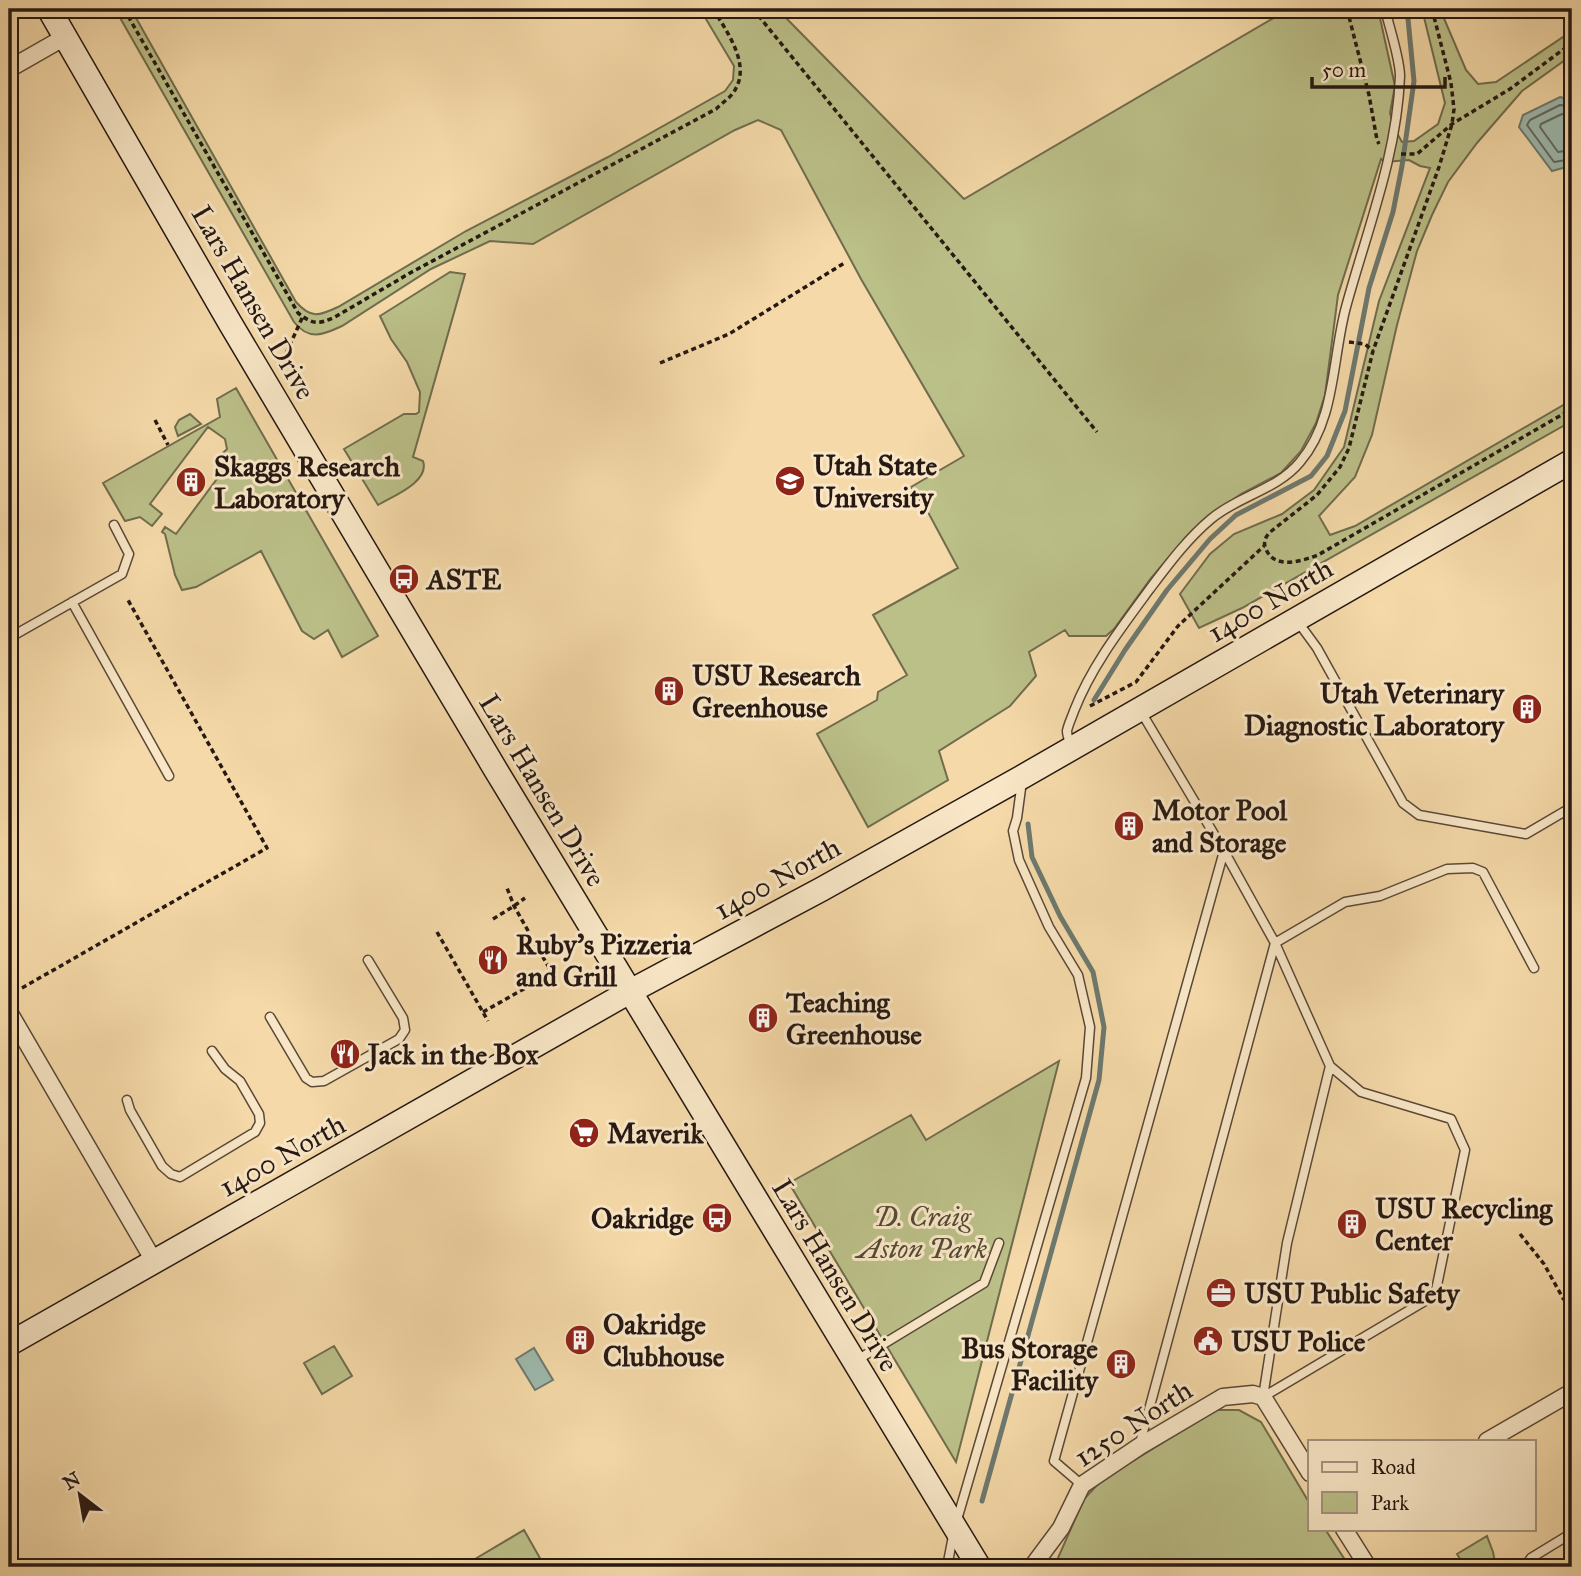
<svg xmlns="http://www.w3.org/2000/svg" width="1581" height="1576" viewBox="0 0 1581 1576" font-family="'IM FELL Great Primer',serif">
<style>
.green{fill:#bbbf88;stroke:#706c4d;stroke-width:2}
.water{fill:#9db9ad;stroke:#6d796f;stroke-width:2}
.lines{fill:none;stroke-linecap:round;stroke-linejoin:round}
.shore{stroke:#626860;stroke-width:2}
.stream{stroke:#6d796f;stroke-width:5}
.lane-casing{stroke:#5a4838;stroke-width:11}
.street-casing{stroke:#5a4838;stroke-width:19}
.secondary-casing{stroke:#261812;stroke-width:26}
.path{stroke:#261812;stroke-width:3.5;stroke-dasharray:5 3.5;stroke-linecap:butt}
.lane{stroke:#f8e6c6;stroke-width:8}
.street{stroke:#f8e6c6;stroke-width:16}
.secondary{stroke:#f8e6c6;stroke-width:23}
.labels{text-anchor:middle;stroke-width:6;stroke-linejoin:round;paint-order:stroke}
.street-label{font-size:28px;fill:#261812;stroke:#f8e6c6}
.poi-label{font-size:28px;font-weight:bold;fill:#261812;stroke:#f8e6c6;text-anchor:start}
.park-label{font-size:28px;font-style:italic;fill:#534a35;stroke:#f8e6c6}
</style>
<rect width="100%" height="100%" fill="#f5d9a8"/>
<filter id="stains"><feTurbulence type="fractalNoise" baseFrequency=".00286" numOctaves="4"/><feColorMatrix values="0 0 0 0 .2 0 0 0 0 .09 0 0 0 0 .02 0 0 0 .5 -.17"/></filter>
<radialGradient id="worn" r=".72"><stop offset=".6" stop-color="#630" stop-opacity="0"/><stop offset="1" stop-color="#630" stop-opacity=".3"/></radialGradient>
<path class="green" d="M115 9H131L296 302C311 319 319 316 338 307L466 231 608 157 725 91 733 80 734 66 700 9H778L789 21 964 199 1289 9H1378L1395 86 1390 113 1394 128 1402 142 1414 141 1438 124 1445 103 1422 9H1440L1466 70 1478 84 1496 82 1572 31V55L1522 91 1477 143 1448 182 1432 215 1417 251 1397 325 1372 435 1355 477 1319 516 1330 535 1355 526 1572 400V421L1242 608 1199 628 1180 594 1210 554 1234 534 1282 514 1314 490 1344 447 1379 301 1430 168 1420 166 1409 160 1385 162 1381 159 1338 295 1325 395 1316 423 1301 451 1281 473 1241 494 1211 515 1180 544 1151 578 1114 629 1106 636H1069L1065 630 1029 652 1036 676 1010 706 939 751 948 780 868 827 817 734 877 700 878 692 907 675 873 615 958 568 929 514 911 487 964 456 861 279 781 130 758 120 735 130 533 244 490 241 431 269 342 326C323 335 309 341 294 322Z
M450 272 465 274 413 457 423 461C430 482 393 496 378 505L344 449 404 414H416L419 412 420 392 407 362 391 339 380 316Z
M236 388 378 636 342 657 328 630 314 639 302 631 261 551 196 587 182 590 175 575 165 534 162 532 165 527 176 534 231 460 223 453 227 449 225 439 208 427 150 504 162 514 152 526 140 517 125 521 103 483 220 417 217 399Z
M190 414 201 424 178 436 175 427 179 420Z
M1059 1061 956 1462 789 1183 911 1115 926 1140Z
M334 1346 352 1376 322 1394 304 1363Z
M1216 1410H1239L1261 1422 1310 1504V1529H1325L1347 1563 1346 1567H1054L1084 1499 1102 1480Z
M524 1530 545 1567H480L475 1559Z
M1487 1536 1493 1552 1496 1567H1465L1457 1554Z"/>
<path class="water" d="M1560 97 1572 100V157L1570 166 1552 171 1519 127 1523 115Z
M534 1348 553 1380 535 1390 516 1359Z"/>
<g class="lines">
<path class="shore" d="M1572 106 1560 105 1530 120 1527 125 1554 162 1572 159
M1572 115 1562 114 1541 124 1540 127 1558 152 1572 150"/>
<path class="stream" d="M1094 700 1125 650 1167 590 1210 539 1236 515 1311 476 1327 456 1345 411 1369 288 1393 212 1402 166 1414 81 1408 19 1405 9
M982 1501 1099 1080 1104 1027 1093 972 1060 916 1032 857 1028 824"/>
<g class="lane-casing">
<path id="lane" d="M72 602 169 776
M1298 622 1317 648 1403 803 1419 815 1526 834 1572 807
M9 638 122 574 129 554 114 525
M1140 710 1224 851 1275 943 1330 1066 1287 1243 1263 1397
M1071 747C1070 742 1067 736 1067 731 1068 725 1072 717 1074 711 1091 667 1121 628 1149 590 1168 565 1187 539 1211 519 1238 496 1277 490 1300 462 1336 420 1332 358 1346 307 1367 230 1397 156 1400 76 1400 59 1389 26 1385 9
M270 1017 306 1078 312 1082 324 1081 399 1039 405 1030 403 1018 368 960
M127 1100 130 1110 162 1166 171 1174 180 1177 255 1132 260 1123 259 1114 240 1081 225 1069 212 1051
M857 1360 984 1283 999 1243
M1263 1397 1435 1295 1465 1150 1451 1119 1361 1092 1330 1066
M1140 1443 1275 943 1345 902 1380 896 1447 869 1473 868 1483 872 1534 968
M1082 1485 1054 1461 1224 851
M957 1520 1086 1078 1090 1027 1078 975 1049 927 1019 860 1013 831 1017 818 1022 781
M947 1567 953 1536
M1525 1567 1531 1558 1572 1533"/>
</g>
<g class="street-casing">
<path id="street" d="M9 69 65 37
M9 1012 154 1261
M1487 1441 1572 1392
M1344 1529 1368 1567
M1032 1567 1061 1528 1082 1485 1140 1446 1223 1397 1253 1394 1263 1397 1310 1473"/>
</g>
<g class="secondary-casing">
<path id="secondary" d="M49 9 230 323 494 767 979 1567
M9 1344 629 992 822 889 1022 777 1572 461"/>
</g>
<path class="path" d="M124 9 298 313C312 324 318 325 335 317L410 273 716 109C723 102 732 97 736 88 750 63 726 30 713 9
M753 9 1097 432
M1347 9 1369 95 1377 140 1379 144
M1432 9 1451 83 1454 109 1452 124 1439 167 1373 351 1349 448 1340 467 1317 495 1269 533C1265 538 1263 543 1266 549 1274 570 1302 561 1318 555L1572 409
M1401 154H1417L1452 124 1510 89 1572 43
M1349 342 1365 344 1373 351
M660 363 729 334 846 262
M279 369 303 316
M155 420 168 445
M1090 706 1136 682 1178 626 1264 546
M493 919 514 906 525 898
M437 932 488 1021
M22 988 267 848 128 600
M483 1012 552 973 514 906 507 888
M1520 1234 1544 1264 1564 1300"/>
<use href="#lane" class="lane"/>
<use href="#street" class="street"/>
<use href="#secondary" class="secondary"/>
</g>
<defs>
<g id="university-disc" transform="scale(1.575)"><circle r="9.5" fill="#8f2418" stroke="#f8e6c6"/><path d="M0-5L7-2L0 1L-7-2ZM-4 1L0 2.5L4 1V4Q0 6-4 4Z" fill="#fff"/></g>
<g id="building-disc" transform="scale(1.575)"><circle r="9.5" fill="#8f2418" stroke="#f8e6c6"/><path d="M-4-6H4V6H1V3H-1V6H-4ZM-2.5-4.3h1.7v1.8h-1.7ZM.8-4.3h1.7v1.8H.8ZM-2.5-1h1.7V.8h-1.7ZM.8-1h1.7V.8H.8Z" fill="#fff"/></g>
<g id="bus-disc" transform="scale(1.575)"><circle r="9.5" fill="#8f2418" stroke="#f8e6c6"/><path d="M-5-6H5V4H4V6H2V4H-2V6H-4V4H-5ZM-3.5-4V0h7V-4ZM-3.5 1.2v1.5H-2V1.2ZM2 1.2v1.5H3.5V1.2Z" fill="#fff"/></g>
<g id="restaurant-disc" transform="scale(1.575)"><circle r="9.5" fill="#8f2418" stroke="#f8e6c6"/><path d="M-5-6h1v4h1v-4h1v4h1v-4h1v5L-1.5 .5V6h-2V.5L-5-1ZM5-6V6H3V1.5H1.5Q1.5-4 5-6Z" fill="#fff"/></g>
<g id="supermarket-disc" transform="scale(1.575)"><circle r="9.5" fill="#8f2418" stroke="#f8e6c6"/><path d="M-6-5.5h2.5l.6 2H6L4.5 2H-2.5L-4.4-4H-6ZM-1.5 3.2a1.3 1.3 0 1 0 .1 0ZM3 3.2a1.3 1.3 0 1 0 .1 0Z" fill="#fff"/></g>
<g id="office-disc" transform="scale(1.575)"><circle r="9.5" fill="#8f2418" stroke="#f8e6c6"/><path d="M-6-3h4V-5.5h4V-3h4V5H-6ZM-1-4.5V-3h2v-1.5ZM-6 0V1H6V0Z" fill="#fff"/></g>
<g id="civic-disc" transform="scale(1.575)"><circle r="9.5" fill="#8f2418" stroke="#f8e6c6"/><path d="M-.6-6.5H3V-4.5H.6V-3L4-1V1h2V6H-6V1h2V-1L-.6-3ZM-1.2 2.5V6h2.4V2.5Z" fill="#fff"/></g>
</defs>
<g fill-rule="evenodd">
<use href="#university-disc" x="790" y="481"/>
<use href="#building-disc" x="191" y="482"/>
<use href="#bus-disc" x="404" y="579"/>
<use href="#building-disc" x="669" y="691"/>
<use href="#building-disc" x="1527" y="709"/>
<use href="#building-disc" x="1129" y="826"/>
<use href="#restaurant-disc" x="493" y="960"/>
<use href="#building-disc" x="763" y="1018"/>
<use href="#restaurant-disc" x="345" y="1054"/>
<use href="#supermarket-disc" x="584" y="1133"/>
<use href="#bus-disc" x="717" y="1218"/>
<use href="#building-disc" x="1352" y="1224"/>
<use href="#office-disc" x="1221" y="1293"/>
<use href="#building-disc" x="580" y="1340"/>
<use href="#civic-disc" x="1208" y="1341"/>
<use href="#building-disc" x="1121" y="1364"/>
</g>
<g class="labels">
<g class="street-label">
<text transform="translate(254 302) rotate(60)" y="10">Lars Hansen Drive</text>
<text transform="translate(1270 600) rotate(-30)" y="10">1400 North</text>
<text transform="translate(543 790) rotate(59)" y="10">Lars Hansen Drive</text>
<text transform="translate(777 878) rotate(-29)" y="10">1400 North</text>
<text transform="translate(282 1155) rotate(-29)" y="10">1400 North</text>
<text transform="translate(836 1275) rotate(59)" y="10">Lars Hansen Drive</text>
<text transform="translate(1133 1423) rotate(-33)" y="10">1250 North</text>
</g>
<g class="poi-label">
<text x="813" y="475">Utah State<tspan x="813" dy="32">University</tspan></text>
<text x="214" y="476">Skaggs Research<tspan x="214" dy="32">Laboratory</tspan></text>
<text x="427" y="589">ASTE</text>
<text x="692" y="685">USU Research<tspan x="692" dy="32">Greenhouse</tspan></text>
<text x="1504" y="703" text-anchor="end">Utah Veterinary<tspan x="1504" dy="32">Diagnostic Laboratory</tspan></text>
<text x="1152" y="820">Motor Pool<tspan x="1152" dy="32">and Storage</tspan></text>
<text x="516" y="954">Ruby's Pizzeria<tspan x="516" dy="32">and Grill</tspan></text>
<text x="786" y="1012">Teaching<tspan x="786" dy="32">Greenhouse</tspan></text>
<text x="368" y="1064">Jack in the Box</text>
<text x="607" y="1143">Maverik</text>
<text x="1375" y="1218">USU Recycling<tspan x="1375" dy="32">Center</tspan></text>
<text x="694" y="1228" text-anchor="end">Oakridge</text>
<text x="1244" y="1303">USU Public Safety</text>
<text x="603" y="1334">Oakridge<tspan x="603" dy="32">Clubhouse</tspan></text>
<text x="1231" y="1351">USU Police</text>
<text x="1098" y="1358" text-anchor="end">Bus Storage<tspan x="1098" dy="32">Facility</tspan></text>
</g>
<g class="park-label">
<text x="922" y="1226">D. Craig<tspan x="922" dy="32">Aston Park</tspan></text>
</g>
</g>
<rect width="1581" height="1576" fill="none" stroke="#f5d9a8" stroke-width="35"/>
<rect x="10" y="10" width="1560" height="1555" fill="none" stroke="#261812" stroke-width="3.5"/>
<rect x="18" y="18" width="1546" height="1541" fill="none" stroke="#261812" stroke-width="2"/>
<rect x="1308" y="1440" width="228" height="91" fill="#f8e6c6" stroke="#a4947e" stroke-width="2"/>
<rect x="1322" y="1462" width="35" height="10" fill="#f8e6c6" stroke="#a4947e" stroke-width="2"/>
<text x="1371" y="1474" font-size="21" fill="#261812">Road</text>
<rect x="1322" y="1492" width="35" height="21" fill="#bbbf88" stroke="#a4947e" stroke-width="2"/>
<text x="1371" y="1510" font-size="21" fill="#261812">Park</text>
<g transform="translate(80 1495) rotate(329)" stroke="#f8e6c6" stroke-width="5" paint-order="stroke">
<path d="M0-5L12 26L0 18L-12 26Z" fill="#261812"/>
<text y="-10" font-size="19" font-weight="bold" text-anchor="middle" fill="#261812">N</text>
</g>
<path d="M1312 77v10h133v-10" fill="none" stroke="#261812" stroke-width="3.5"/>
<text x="1322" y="77" font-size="21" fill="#261812" stroke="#f8e6c6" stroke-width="5" paint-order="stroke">50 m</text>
<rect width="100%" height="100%" filter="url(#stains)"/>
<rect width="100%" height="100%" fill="url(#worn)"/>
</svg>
